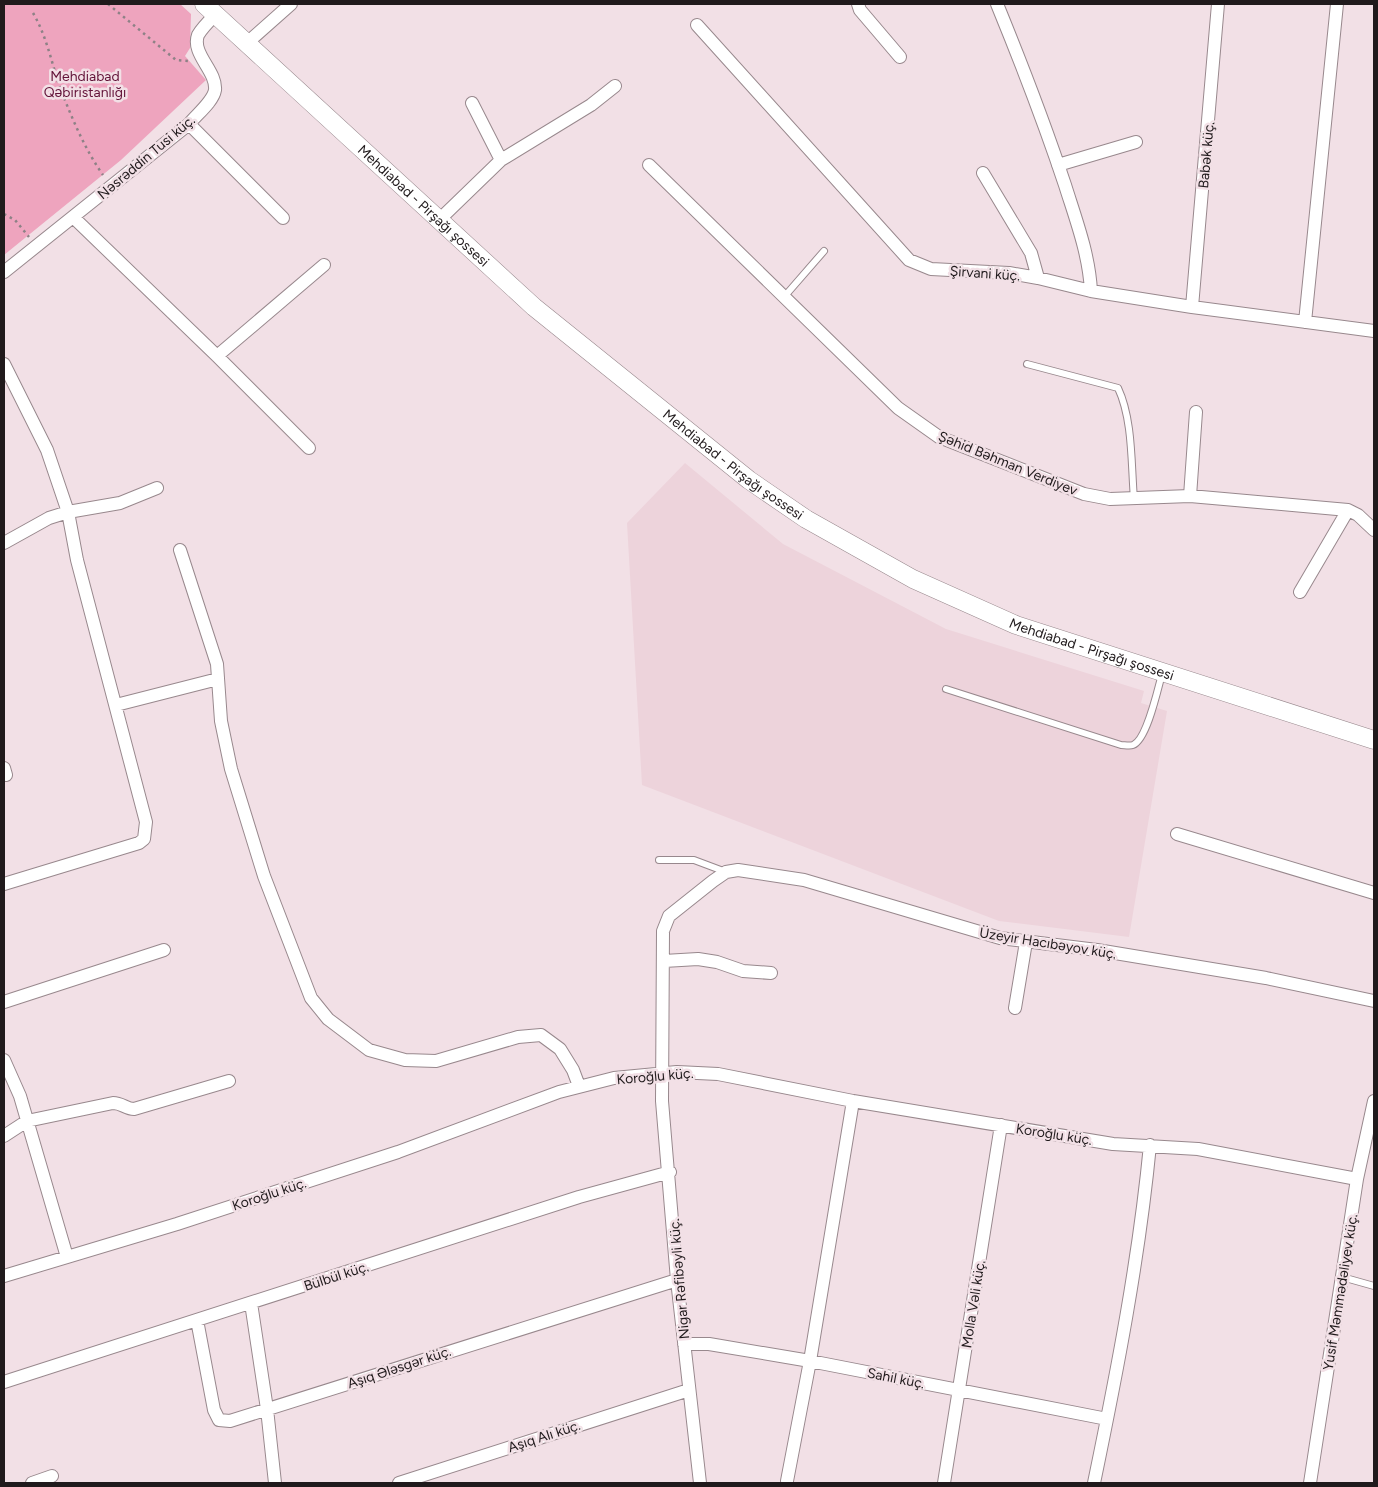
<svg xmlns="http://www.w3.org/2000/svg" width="1378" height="1487" viewBox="0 0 1378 1487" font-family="Figtree,sans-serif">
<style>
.built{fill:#edd3db}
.green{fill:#eea4be}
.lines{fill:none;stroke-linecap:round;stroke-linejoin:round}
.lane-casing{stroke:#98888d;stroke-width:8}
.street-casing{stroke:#98888d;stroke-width:14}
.secondary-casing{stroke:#98888d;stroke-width:19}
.path{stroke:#8e8186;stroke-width:2.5;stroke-dasharray:2.5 4;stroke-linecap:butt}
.lane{stroke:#fff;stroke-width:6}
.street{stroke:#fff;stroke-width:12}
.secondary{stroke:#fff;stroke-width:18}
.labels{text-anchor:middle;stroke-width:5;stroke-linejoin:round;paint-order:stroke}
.park-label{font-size:14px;fill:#631339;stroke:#f2e0e6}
.street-label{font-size:14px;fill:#201a1c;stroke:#f2e0e6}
</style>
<rect width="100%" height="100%" fill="#f2e0e6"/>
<path class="built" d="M685 463 783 544 946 629 1144 691 1141 703 1167 711 1129 937 999 921 642 785 627 523Z"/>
<path class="green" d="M4 4H180L191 14 190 48 185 56 206 80 121 160 4 255Z"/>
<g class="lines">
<g class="lane-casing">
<path id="lane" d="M784 297 824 251
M1027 364 1118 388C1133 420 1131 464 1134 499
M946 689 1121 745C1124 745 1130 746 1133 745 1147 740 1158 688 1162 674
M659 860H694L726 872
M1342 1277 1374 1286"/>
</g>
<g class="street-casing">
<path id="street" d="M858 4 860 10 900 57
M997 4C1022 65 1044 122 1065 185 1076 220 1089 254 1091 291
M697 25 909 260 931 269 1009 273 1038 278 1091 291 1192 307 1374 331
M247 43 291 4
M472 103 501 160
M189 124 283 218
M649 165 898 408 939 437 1084 494 1110 499 1190 496 1348 510 1358 515 1374 530
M1058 165 1136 142
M983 173 1031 253 1038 278
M73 217 217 356 309 448
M438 221 501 160 591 105 615 86
M4 272 189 124C196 115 213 102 215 90 217 71 191 54 198 35 202 28 210 20 216 14
M1192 307 1218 4
M1305 322 1337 4
M217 356 324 265
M4 364 47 450 68 512 49 518 4 543
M1190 496 1196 412
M180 550 217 664 221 721 231 769 264 876 311 998 328 1019 369 1050 405 1060 436 1061 518 1037 541 1035 560 1049 573 1070 579 1086
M1300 592 1348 510
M116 705 218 679
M4 768 6 775
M1177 834 1374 893
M4 884 139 843 144 839 146 822 77 560 68 512 120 503 157 488
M664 961 698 959 717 962 743 971 771 973
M4 1002 164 950
M1015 1008 1026 942
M4 1060 20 1096 67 1257
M4 1136 27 1121 113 1103C122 1103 126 1109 134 1109L229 1081
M4 1276 177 1224 398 1152 559 1092 614 1078 677 1072 718 1074 853 1101 1113 1144 1198 1149 1357 1179
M251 1303 267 1409 275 1483
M197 1320 214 1410 219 1420 230 1421 677 1280
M684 1344H709L810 1361 1107 1419
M4 1382 579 1197 670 1172
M787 1481 810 1361 853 1101
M32 1483 52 1476
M399 1483 689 1390
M700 1483 677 1280 662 1101 663 931 669 916 713 881 726 872 738 870 804 880 1000 938 1097 950 1266 978 1374 1001
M944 1483 1001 1125
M1094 1483C1117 1372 1139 1259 1150 1145
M1310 1483 1357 1179 1374 1101"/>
</g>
<g class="secondary-casing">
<g id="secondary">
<path id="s1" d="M204 4 534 307 749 480 806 519 913 579 1016 625 1374 740"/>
</g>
</g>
<path class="path" d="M108 4 176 60 189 61
M33 13C46 35 51 60 59 85 71 116 84 148 103 175
M4 214 15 220 29 237"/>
<use href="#lane" class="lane"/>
<use href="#street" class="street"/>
<use href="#secondary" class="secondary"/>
</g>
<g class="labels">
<g class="park-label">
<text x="85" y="81">Mehdiabad<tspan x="85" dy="16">Qəbiristanlığı</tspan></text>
</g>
<g class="street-label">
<text transform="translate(1206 155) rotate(-85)" y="5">Babək küç.</text>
<text transform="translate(146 157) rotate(-40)" y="5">Nəsrəddin Tusi küç.</text>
<text dy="5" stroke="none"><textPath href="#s1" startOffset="298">Mehdiabad - Pirşağı şossesi</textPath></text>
<text transform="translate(985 273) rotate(4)" y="5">Şirvani küç.</text>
<text transform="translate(1008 463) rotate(22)" y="5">Şəhid Bəhman Verdiyev</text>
<text dy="5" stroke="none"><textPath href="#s1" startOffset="702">Mehdiabad - Pirşağı şossesi</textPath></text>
<text dy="5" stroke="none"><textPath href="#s1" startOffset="1108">Mehdiabad - Pirşağı şossesi</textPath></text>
<text transform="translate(1048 943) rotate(9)" y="5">Üzeyir Hacıbəyov küç.</text>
<text transform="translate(655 1076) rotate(-5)" y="5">Koroğlu küç.</text>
<text transform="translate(1054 1134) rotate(9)" y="5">Koroğlu küç.</text>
<text transform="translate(269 1194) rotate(-18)" y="5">Koroğlu küç.</text>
<text transform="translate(336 1276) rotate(-18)" y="5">Bülbül küç.</text>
<text transform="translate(679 1279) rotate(-95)" y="5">Nigar Rəfibəyli küç.</text>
<text transform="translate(1340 1292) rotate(-81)" y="5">Yusif Məmmədəliyev küç.</text>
<text transform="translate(973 1304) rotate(-81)" y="5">Molla Vəli küç.</text>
<text transform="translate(399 1367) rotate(-18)" y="5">Aşıq Ələsgər küç.</text>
<text transform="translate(896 1378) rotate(11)" y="5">Sahil küç.</text>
<text transform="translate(544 1436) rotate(-18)" y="5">Aşıq Alı küç.</text>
</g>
</g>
<rect width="1378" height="1487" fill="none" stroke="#201a1c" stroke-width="10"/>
</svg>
